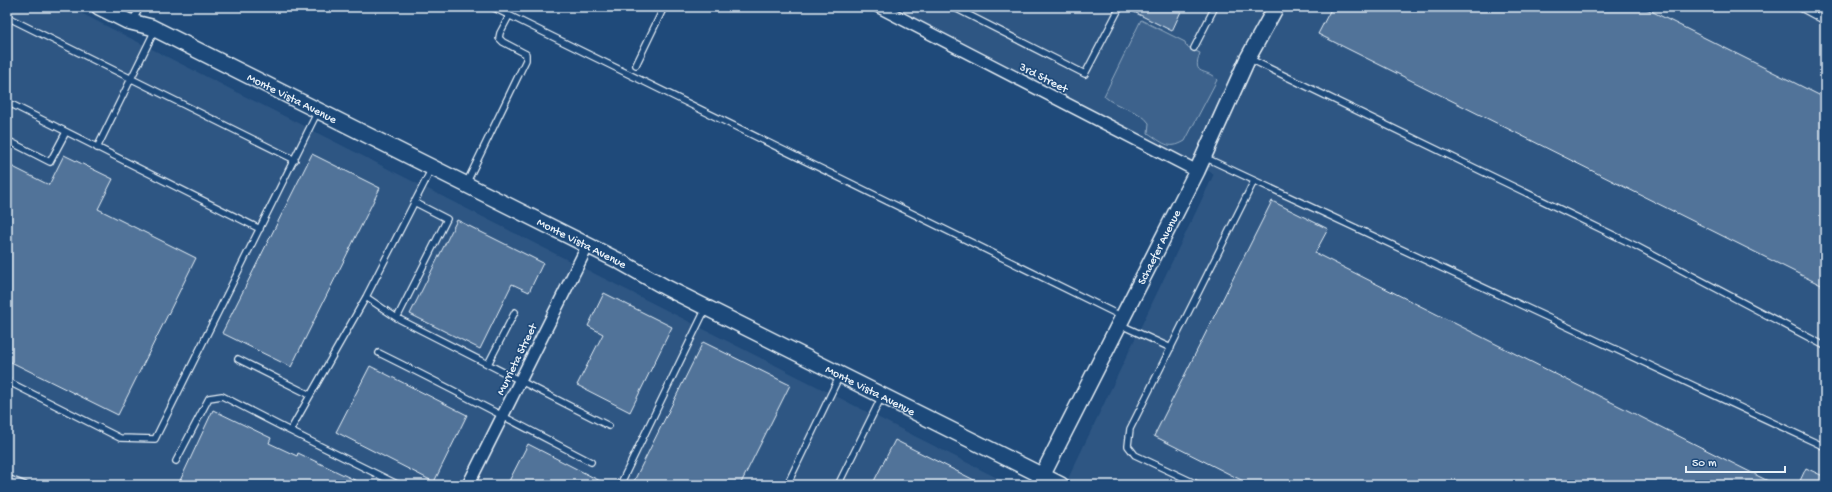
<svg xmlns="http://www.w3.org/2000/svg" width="1832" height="492" viewBox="0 0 1832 492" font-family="'Gochi Hand',sans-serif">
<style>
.built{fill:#2e5683}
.green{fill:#3c628c;stroke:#92aac2}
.building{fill:#517399;stroke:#e8f1f8}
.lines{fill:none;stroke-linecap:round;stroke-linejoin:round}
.lane-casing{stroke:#e8f1f8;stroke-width:8}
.street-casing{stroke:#e8f1f8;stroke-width:14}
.secondary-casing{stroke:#e8f1f8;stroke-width:18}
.lane{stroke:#1f4a7a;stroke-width:5.5}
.street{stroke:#1f4a7a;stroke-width:11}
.secondary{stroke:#1f4a7a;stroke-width:15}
.labels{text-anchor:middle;stroke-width:3.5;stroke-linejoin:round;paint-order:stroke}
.street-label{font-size:12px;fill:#e8f1f8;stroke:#1f4a7a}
</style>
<rect width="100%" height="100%" fill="#1f4a7a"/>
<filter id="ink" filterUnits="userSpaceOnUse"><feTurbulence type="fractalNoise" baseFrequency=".025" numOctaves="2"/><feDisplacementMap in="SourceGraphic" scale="8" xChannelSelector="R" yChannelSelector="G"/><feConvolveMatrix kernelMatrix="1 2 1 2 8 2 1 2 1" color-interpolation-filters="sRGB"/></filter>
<g filter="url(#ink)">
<path class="built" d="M7 7H69L1011 485H7Z
M893 7H1825V485H1065L1214 174Z"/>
<path class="green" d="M1141 20 1185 42 1186 46 1200 53C1191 78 1207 67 1217 80L1185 141C1168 151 1162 142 1148 133L1149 123C1141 110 1116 108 1104 96Z"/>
<path class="building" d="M1124 7H1183L1172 31Z
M1332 7H1643L1825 98V287L1318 34Z
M312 154 380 188 291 367 222 333Z
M64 155 113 179 98 209 196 258 118 415 7 360V164L49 185Z
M1272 201 1328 229 1315 253 1776 485H1251L1154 436Z
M457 220 543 263 529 292 512 284 480 349 410 314Z
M604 293 672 327 630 412 577 385 603 334 588 326Z
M703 342 790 385 740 485H632Z
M370 366 467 415 434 482 336 432Z
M213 410 271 438 269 443 297 456 298 453 365 485H178Z
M895 440 984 485H872Z
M528 444 608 485H507Z
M1806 468 1825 477V485H1798Z"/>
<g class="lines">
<g class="lane-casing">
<path id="lane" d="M492 7 1121 316
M953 7 1085 74 1120 7
M1799 7 1825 21
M7 17 295 160
M132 22 140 7
M1194 48 1215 7
M1248 58 1634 245 1825 346
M636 65 664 7
M7 102 260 229
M7 140 50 162 66 132
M97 148 155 30
M1204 157 1825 447
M466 184 526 60V54L524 53 503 42 499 38 500 33 509 16
M366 297 397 318 609 426
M397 318 447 219 414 202
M1121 325 1171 348
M379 353C450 388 520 425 591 462
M238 359 310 395
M488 364 515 312
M7 381 120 438 155 439 318 111
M176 461 209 398 222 396 290 431
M7 478 25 485
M399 485 290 431 366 297 432 168
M620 485 706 308
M787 485 840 375
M838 485 882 396
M1199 485 1135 455 1128 446 1130 429 1254 181"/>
</g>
<g class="street-casing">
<path id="street" d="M879 7 1197 171
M468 485 588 245"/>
</g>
<g class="secondary-casing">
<g id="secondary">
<path id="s1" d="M99 7 127 21 151 27 619 261 665 287 1061 485"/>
<path id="s2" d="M1038 484 1197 171 1248 58 1276 7"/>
</g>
</g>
<use href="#lane" class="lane"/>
<use href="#street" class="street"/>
<use href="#secondary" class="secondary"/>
</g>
</g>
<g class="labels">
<g class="street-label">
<text transform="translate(1044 77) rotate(27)" y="4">3rd Street</text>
<text dy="4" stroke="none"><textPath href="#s1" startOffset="214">Monte Vista Avenue</textPath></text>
<text dy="4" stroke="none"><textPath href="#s1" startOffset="538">Monte Vista Avenue</textPath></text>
<text dy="4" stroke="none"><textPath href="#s2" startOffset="266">Schaefer Avenue</textPath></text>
<text transform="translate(516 359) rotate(-64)" y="4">Murrieta Street</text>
<text dy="4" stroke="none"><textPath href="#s1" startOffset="862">Monte Vista Avenue</textPath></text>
</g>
</g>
<rect width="1832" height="492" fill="none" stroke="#1f4a7a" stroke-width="24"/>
<rect x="12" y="12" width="1808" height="468" fill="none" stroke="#e8f1f8" stroke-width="1.5" filter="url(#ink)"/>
<path d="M1686 466v6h99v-6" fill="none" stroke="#e8f1f8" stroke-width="2"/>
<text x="1692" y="466" font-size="12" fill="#e8f1f8" stroke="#1f4a7a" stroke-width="3" paint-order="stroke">50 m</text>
</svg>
